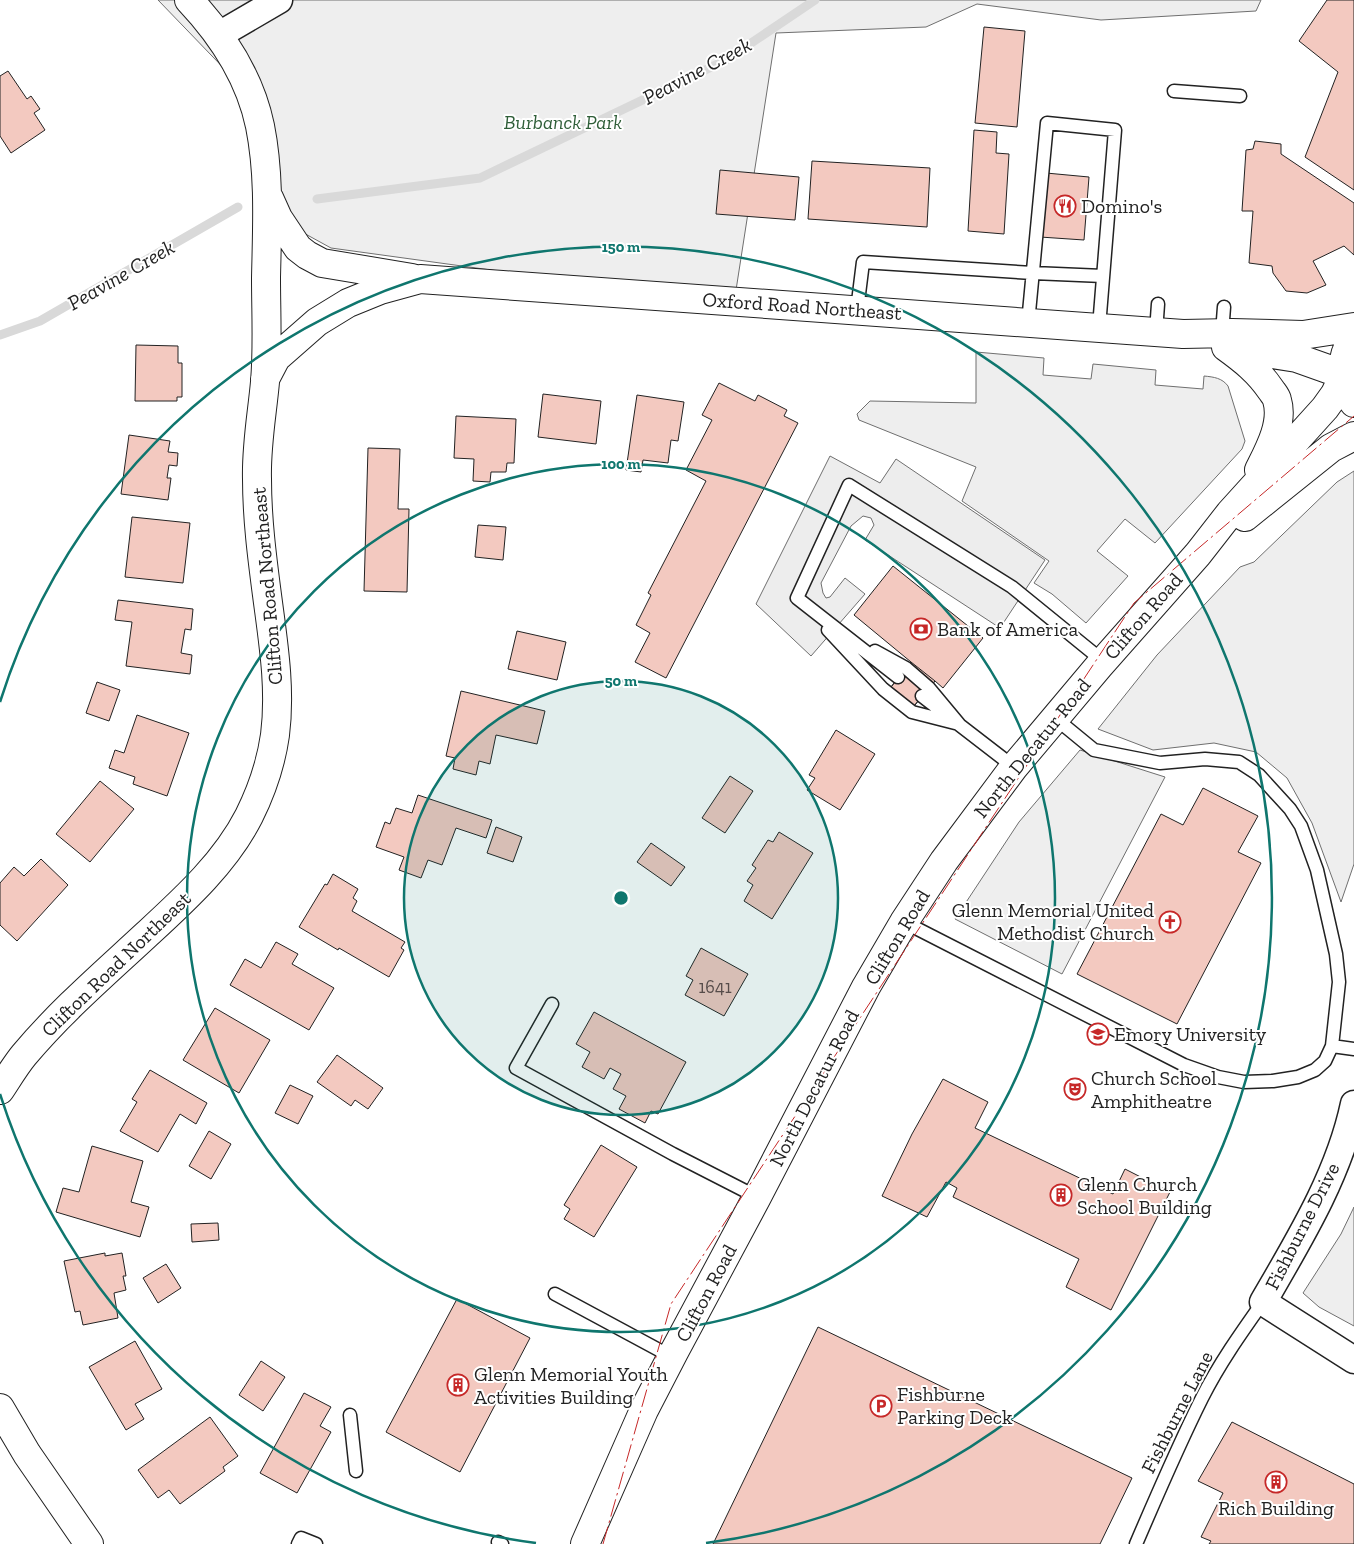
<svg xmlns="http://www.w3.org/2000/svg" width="1354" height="1544" viewBox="0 0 1354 1544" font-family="'Zilla Slab',serif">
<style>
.green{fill:#eee;stroke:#6f6f6f}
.parking{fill:#ededed;stroke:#6f6f6f}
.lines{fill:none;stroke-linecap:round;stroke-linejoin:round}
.stream{stroke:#d9d9d9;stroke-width:9}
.building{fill:#f3c9c0;stroke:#222}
.lane-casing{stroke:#222;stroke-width:15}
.street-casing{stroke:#222;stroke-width:29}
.secondary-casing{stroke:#222;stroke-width:30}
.lane{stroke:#fff;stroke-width:12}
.street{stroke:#fff;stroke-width:26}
.secondary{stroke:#fff;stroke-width:28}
.power{stroke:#c62828;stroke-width:1;stroke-dasharray:18 4 2.5 4;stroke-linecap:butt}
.ring{fill:none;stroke:#0f766e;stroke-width:2.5}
.labels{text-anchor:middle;stroke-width:4;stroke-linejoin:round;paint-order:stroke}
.number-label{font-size:18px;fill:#564c4a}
.park-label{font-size:20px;font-style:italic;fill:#2f5e38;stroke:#fff}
.poi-label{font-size:20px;fill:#222;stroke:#fff;text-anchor:start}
.street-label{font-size:20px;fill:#222;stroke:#fff}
.water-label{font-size:21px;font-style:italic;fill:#222;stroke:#fff}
.centre{fill:#0f766e;stroke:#fff;stroke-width:2.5}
.ring-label{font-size:15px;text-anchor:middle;font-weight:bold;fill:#0f766e;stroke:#fff;stroke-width:4;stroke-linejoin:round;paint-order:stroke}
</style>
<rect width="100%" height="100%" fill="#fff"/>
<path class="green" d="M158 0H1261L1256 11 1101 20 977 4 926 27 776 33 734 303H731L331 248 300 231 288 209 250 124 239 84Z
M976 352 1044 358 1043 375 1091 379 1093 364 1156 370 1155 385 1203 389 1204 376C1214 377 1222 378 1228 386L1245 441 1242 449 1155 543 1125 519 1097 551 1128 576 1086 623 1052 594 1034 583 1049 561 962 501 976 467 859 420 857 414 870 401 976 403Z
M1354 471V864L1341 902 1312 823 1287 778 1256 752 1214 743 1153 750 1098 729 1157 655 1240 567 1254 562 1337 482Z
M1080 750 1165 777 1062 974 955 919 1019 822Z
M1354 1207V1326L1319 1307 1303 1293 1341 1234Z"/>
<path class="parking" d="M830 456 880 483 896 459 1045 560 1000 628 865 540 874 525 871 518 863 516 851 526 821 583 823 593 826 598 830 597 845 578 865 594 811 656 756 604Z"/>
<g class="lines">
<path class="stream" d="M317 199 480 178 726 60 815 0
M0 335 40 321 238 207"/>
</g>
<path class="building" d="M1327 0H1354V190L1305 157 1338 72 1299 41Z
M984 27 1025 31 1017 127 975 123Z
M8 71 27 99 31 96 40 109 34 113 45 130 11 153 0 136V76Z
M974 130 997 132 996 153 1009 154 1004 234 968 231Z
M1255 141 1281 144V154L1354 203V255L1344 246 1313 261 1326 285 1307 293 1286 291 1273 273 1272 266 1249 263 1253 211H1242L1246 150 1253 149Z
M812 161 930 168 927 227 808 219Z
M720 170 799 177 795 220 716 214Z
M1046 173 1089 177 1084 240 1040 237Z
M136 345 178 346V363H182V397H177V401H135Z
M719 383 755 401 758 395 787 410 784 416 798 423 666 678 635 662 650 633 636 625 651 595 648 593 706 481 686 470 712 420 702 415Z
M543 394 601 401 596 444 538 437Z
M637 395 684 402 678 441 671 440 668 463 643 460 641 472 626 470Z
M456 416 516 419 514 463H507L506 472H491L490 482 473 481 474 459 454 458Z
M129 435 170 441 168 452 178 453 177 466 169 465 167 478H171L168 500 121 494Z
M368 448 400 449 398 509H409L407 592 364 591Z
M132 517 190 523 183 583 125 577Z
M478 525 506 527 503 560 475 557Z
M893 566 983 638 943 688 935 681 914 706 891 687 911 662 854 615Z
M118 600 193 609 191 630 185 629 181 653 192 655 190 674 126 666 132 622 115 620Z
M517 631 566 642 557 680 508 669Z
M911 662 935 681 914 706 891 687Z
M97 682 120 690 109 721 86 713Z
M461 691 545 711 537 744 496 735 490 764 479 761 476 775 453 769 455 758 446 756Z
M137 715 189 733 167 796 133 784 135 777 109 768 115 750 124 753Z
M836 730 875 754 840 810 807 790 815 778 809 775Z
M730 776 753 791 725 833 702 818Z
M100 781 134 809 90 862 56 834Z
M1203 788 1258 816 1238 852 1261 863 1177 1024 1077 974 1161 814 1183 825Z
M418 795 492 820 486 838 456 828 442 865 428 860 421 878 399 870 404 857 376 847 385 822 390 824 396 808 412 813Z
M496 827 522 837 513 862 487 853Z
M779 832 813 853 772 919 744 901 753 885 747 881 756 868 752 865 768 840 773 842Z
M651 843 685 867 671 886 637 862Z
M41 859 68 885 17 941 0 925V883L14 867 24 876Z
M333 874 358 889 353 898 357 901 352 911 405 942 401 948 404 950 389 977 339 948 338 950 299 927 325 884 327 885Z
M276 942 298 954 292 964 334 988 309 1030 230 985 245 959 261 968Z
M701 948 748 974 724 1016 685 995 693 980 686 976Z
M215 1008 270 1040 239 1093 183 1060Z
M594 1012 686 1062 658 1114 651 1111 645 1123 619 1109 626 1096 613 1089 621 1074 610 1068 604 1079 582 1067 590 1052 576 1044Z
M337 1055 383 1088 368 1109 355 1100 351 1106 317 1082Z
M150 1070 207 1103 196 1124 180 1114 158 1152 120 1131 137 1102 132 1099Z
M943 1079 988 1102 975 1128 1113 1194 1125 1169 1170 1192 1111 1310 1066 1287 1079 1259 953 1197 957 1188 946 1182 927 1217 882 1196 912 1134Z
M290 1085 313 1096 298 1124 275 1113Z
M209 1131 231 1144 211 1179 189 1166Z
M601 1145 637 1167 594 1237 564 1219 570 1209 564 1205Z
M92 1146 143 1161 131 1202 149 1207 140 1237 56 1212 63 1188 79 1192Z
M218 1223 219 1240 192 1242 191 1224Z
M105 1253V1256L122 1253 126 1276H123L126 1290 114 1293 118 1318 83 1325 80 1311 75 1312 64 1261Z
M166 1264 181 1288 158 1303 143 1278Z
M457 1299 530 1338 460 1472 386 1432Z
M818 1327 1132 1478 1100 1544H713Z
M135 1341 162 1389 135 1404 144 1419 126 1430 89 1367Z
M261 1361 285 1377 263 1411 239 1395Z
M304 1393 331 1407 320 1426 331 1432 297 1493 260 1473Z
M210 1417 238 1456 223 1467 225 1471 180 1504 169 1490 158 1498 138 1470Z
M1232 1422 1354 1484V1544H1209L1211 1541 1201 1537 1223 1493 1198 1481Z"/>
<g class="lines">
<g class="lane-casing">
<path id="lane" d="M1174 91 1240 96
M857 310 863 262 1033 273 1103 276
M1028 323 1047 123 1115 130 1099 327
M1156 332 1158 304
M1222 333 1224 307
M828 630 883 689 912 712 959 724
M875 651 906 668 929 688 959 724
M898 677 797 598 849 485 1012 587 1103 661
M922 696 1014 767
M904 922 1184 1065 1218 1077 1244 1082 1273 1081 1298 1077 1315 1070 1325 1061 1332 1046 1339 982 1336 954 1317 870 1301 826 1290 809 1259 775 1239 762 1205 759 1160 763 1094 750 1055 718
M552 1004 516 1068 673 1154 757 1197
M1332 1046 1354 1049
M555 1294 672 1357
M350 1415 356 1471
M498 1542 502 1544
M298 1544 301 1538 316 1544
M1136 1544C1157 1495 1178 1446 1202 1398 1219 1364 1241 1333 1263 1302"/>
</g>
<g class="street-casing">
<path id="street" d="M219 35 279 0
M1354 1104C1339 1175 1299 1240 1263 1302L1354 1360"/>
</g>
<g class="secondary-casing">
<path id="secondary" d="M269 198 278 218 298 248 307 255 322 263 412 278
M1354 336C1340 358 1338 381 1354 403
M1226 347C1244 360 1259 372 1271 390 1273 393 1276 396 1277 400 1284 423 1269 450 1259 470
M1228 347 1297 358 1342 374
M265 379 276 358 317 322 348 303 380 290 420 279 1183 334 1232 333 1303 335 1354 327
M1245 517 1331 448 1354 436
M0 1090C8 1078 15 1066 24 1055 61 1011 104 974 146 935 184 900 225 863 249 816 262 790 271 763 275 735 281 688 273 641 267 595 262 557 257 518 257 479 256 446 262 415 265 382 268 348 266 313 266 278 267 228 270 176 260 126 250 78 222 35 189 0
M0 1408 27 1454 89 1544
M585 1544 644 1410 674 1352 757 1197 866 987 904 922 944 861 1014 767 1099 666 1198 554 1230 513 1325 408 1335 394 1343 377"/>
</g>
<use href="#lane" class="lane"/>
<use href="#street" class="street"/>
<use href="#secondary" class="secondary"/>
<path class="power" d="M603 1544 671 1304 1134 603 1354 416"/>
</g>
<circle cx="621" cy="898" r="217" fill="#0f766e" fill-opacity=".12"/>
<g class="ring">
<circle cx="621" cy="898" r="217"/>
<circle cx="621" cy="898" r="434"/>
<path d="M536 1543A651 651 0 0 1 0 1094M0 702A651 651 0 1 1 706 1543"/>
</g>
<defs>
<g id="restaurant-ring" transform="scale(1.125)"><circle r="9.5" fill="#fff" stroke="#c62828" stroke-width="1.5"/><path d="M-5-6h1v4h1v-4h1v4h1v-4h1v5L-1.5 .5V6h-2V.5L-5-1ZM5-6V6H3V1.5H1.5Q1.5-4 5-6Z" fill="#c62828"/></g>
<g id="bank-ring" transform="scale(1.125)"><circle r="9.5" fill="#fff" stroke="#c62828" stroke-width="1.5"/><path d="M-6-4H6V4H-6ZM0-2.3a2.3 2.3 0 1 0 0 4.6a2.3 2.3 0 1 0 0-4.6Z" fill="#c62828"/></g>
<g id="church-ring" transform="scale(1.125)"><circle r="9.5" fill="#fff" stroke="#c62828" stroke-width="1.5"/><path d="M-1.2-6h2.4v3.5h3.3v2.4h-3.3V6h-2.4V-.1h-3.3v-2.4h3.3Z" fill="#c62828"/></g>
<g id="university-ring" transform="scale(1.125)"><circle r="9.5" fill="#fff" stroke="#c62828" stroke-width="1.5"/><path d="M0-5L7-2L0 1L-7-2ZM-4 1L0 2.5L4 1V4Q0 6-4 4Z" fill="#c62828"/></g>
<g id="theatre-ring" transform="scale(1.125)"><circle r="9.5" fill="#fff" stroke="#c62828" stroke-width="1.5"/><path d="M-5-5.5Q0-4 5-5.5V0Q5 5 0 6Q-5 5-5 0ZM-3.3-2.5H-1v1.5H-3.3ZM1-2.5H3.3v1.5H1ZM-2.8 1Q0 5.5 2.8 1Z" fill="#c62828"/></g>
<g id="building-ring" transform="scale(1.125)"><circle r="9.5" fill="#fff" stroke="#c62828" stroke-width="1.5"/><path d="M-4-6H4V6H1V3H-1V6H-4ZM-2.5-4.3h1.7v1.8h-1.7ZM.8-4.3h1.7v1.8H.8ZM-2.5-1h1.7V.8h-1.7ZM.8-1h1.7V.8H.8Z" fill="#c62828"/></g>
<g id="parking-ring" transform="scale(1.125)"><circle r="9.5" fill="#fff" stroke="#c62828" stroke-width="1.5"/><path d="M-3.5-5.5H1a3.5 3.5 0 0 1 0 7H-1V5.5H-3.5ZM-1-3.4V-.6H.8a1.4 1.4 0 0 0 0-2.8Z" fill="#c62828"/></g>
</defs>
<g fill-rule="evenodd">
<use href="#restaurant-ring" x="1065" y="206"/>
<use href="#bank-ring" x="921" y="629"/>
<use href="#church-ring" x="1170" y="922"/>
<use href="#university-ring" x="1098" y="1034"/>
<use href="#theatre-ring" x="1075" y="1089"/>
<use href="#building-ring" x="1061" y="1195"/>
<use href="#building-ring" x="458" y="1385"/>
<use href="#parking-ring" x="881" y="1406"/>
<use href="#building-ring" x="1276" y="1482"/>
</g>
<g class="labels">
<g class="number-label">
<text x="715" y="993">1641</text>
</g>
<g class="park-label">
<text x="563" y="129">Burbanck Park</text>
</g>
<g class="poi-label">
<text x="1081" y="213">Domino's</text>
<text x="937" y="636">Bank of America</text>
<text x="1154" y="917" text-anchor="end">Glenn Memorial United<tspan x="1154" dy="23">Methodist Church</tspan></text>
<text x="1114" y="1041">Emory University</text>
<text x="1091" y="1085">Church School<tspan x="1091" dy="23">Amphitheatre</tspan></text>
<text x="1077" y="1191">Glenn Church<tspan x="1077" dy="23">School Building</tspan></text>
<text x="474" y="1381">Glenn Memorial Youth<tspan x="474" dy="23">Activities Building</tspan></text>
<text x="897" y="1401">Fishburne<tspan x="897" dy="23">Parking Deck</tspan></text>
<text x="1276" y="1515" text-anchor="middle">Rich Building</text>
</g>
<g class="street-label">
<text transform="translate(802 306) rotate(4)" y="7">Oxford Road Northeast</text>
<text transform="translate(267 586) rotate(-95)" y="7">Clifton Road Northeast</text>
<text transform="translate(1143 616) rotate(-49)" y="7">Clifton Road</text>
<text transform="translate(1032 748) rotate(-51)" y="7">North Decatur Road</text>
<text transform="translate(897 937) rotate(-59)" y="7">Clifton Road</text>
<text transform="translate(116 964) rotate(-44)" y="7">Clifton Road Northeast</text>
<text transform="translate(814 1088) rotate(-63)" y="7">North Decatur Road</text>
<text transform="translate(1302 1226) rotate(-63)" y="7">Fishburne Drive</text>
<text transform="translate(706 1293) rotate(-62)" y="7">Clifton Road</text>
<text transform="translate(1177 1412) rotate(-63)" y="7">Fishburne Lane</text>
</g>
<g class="water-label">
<text transform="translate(697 71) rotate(-28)" y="7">Peavine Creek</text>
<text transform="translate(121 275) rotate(-30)" y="7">Peavine Creek</text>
</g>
</g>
<circle cx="621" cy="898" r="8" class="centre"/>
<g class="ring-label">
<text x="621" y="252">150 m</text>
<text x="621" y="469">100 m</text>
<text x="621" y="686">50 m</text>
</g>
</svg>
